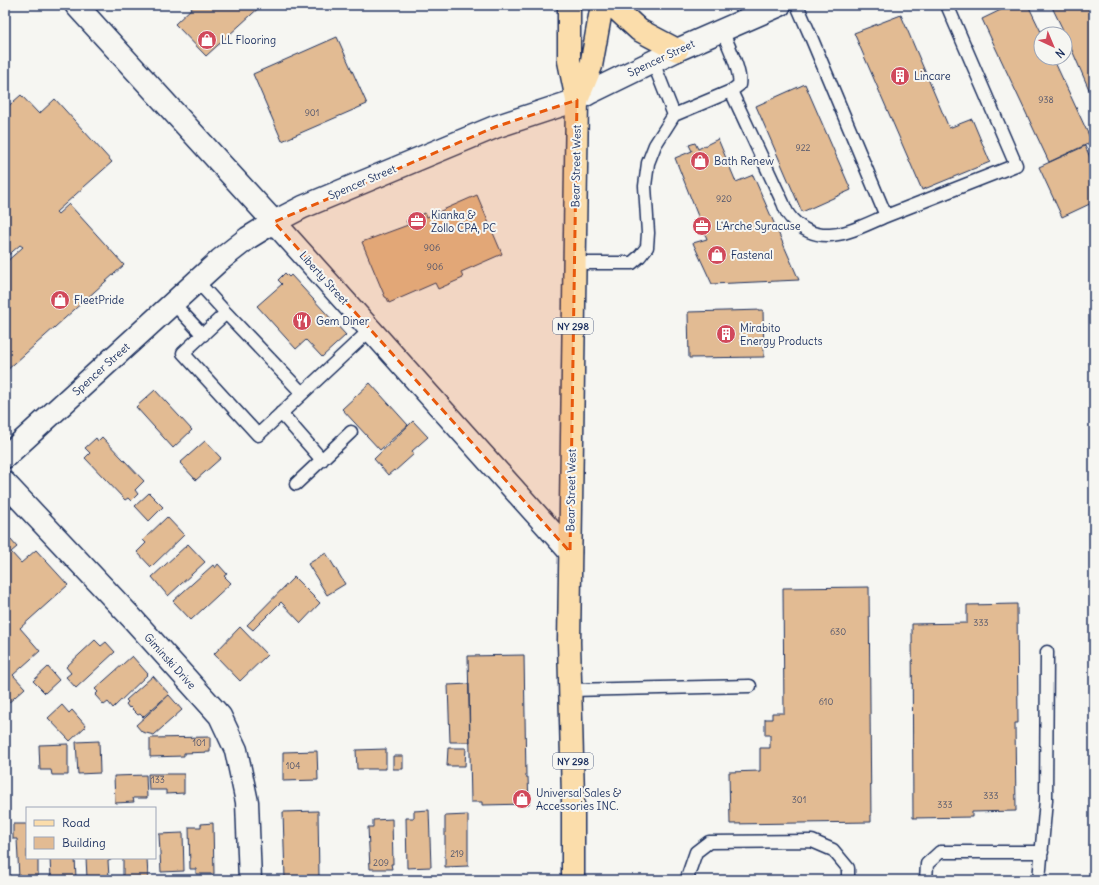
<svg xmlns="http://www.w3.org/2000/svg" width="1099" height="885" viewBox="0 0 1099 885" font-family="Delius,sans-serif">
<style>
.building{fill:#e2bb93;stroke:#1b2f5e}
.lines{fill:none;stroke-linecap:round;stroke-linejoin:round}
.lane-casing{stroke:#1b2f5e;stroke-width:15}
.street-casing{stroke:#1b2f5e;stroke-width:25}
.secondary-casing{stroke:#1b2f5e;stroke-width:25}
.primary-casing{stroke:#1b2f5e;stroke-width:25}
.highway-casing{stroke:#1b2f5e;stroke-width:25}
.lane{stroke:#f6f6f2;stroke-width:12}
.street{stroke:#f6f6f2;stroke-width:22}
.secondary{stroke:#f6f6f2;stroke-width:22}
.primary{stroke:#fbddab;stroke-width:22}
.highway{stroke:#fbddab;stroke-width:22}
.marked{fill:#e8590c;fill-opacity:0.2;stroke:#e8590c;stroke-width:3;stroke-dasharray:8 5;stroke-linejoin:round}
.labels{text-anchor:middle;stroke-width:4;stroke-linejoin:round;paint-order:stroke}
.number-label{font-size:9px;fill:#4d526b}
.shield{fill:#f6f6f2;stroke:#5d6b8a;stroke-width:1}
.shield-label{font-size:10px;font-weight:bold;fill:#1b2f5e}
.poi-label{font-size:11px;fill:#1b2f5e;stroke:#f6f6f2;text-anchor:start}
.street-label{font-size:11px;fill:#1b2f5e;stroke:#f6f6f2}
</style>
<rect width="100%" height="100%" fill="#f6f6f2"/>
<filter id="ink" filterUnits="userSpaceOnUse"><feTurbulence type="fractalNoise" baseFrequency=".025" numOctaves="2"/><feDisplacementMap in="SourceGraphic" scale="8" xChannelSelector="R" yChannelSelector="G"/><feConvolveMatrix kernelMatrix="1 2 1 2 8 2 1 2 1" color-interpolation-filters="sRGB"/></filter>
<g filter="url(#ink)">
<path class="building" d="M195 5H262L206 56 175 24Z
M1011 5H1028L1042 34 1041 58H1053L1092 142 1049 162 982 19Z
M1051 5H1094V101L1065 34Z
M901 15 949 128 972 119 990 162 922 190 854 33Z
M337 37 367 104 282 141 253 74Z
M805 84 851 190 802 212 756 106Z
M21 95 39 114 55 99 112 162 56 212 58 214 69 204 124 265 5 372V263L23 247 20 245 5 258V109Z
M718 139 736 182 753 175 799 280 712 284 693 243 707 239 675 158 692 151 689 145 695 143 698 149Z
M1085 146 1094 166V202L1062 217 1039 167Z
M477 195 502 254 461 272 463 278 438 289 435 283 389 303 387 298 385 297 362 242 408 225 406 221 425 213 427 217Z
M285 273 289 277 291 275 346 335 322 357 306 340 296 349 257 306 282 284 278 280Z
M763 310 764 357 689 358 688 312Z
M370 383 408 425 380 450 342 409Z
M155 390 192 430 173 448 136 407Z
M413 421 428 437 412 451 414 454 395 471 394 470 388 475 374 459Z
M102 437 144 481 135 490 138 494 131 501 128 498 125 500 85 458 90 453 85 448 96 438 98 441Z
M205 441 221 458 196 480 180 463Z
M149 493 163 507 149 521 135 506Z
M167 517 184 535 151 567 137 552 146 543 143 540Z
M5 533 17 547 11 552 21 563 36 550 68 585 20 628 40 651 13 675 25 688 5 706Z
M188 544 205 562 168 596 152 577Z
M326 553 345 584 327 595 308 564Z
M218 564 227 574 224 576 231 583 191 620 173 601 213 565 215 568Z
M294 577 320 603 301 623 281 602 253 630 247 625Z
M869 587 871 822 730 824 729 772 760 771V748H770V735H765V719H772V713H784L783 588Z
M1017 604 1018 723H1015L1016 811 972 812V817L913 818 912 624 967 623V605Z
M240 627 267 655 240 681 214 654Z
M95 640 101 646 106 642 115 652 76 688 66 677 71 673 66 667Z
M524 655 526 777H528L529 804 482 805V802H471L468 656Z
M132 656 148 674 113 708 108 702 104 705 95 695 98 692 95 689Z
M48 667 59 680 45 693 33 681Z
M153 676 169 694 143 717 140 714 138 715 130 707 129 708 126 704 128 702 126 700Z
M469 684 470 742H450L448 685Z
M169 695 182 710 154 735 142 732 136 725Z
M62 705 69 713 72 710 86 726 70 741 48 718Z
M210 737V752L184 753V756L150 757V738Z
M99 741 100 773 78 774 76 742Z
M68 744V775H52L51 770H40L39 745Z
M448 748H466L465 766H447Z
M386 749V769H357L356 750Z
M317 751 318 780 283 781V752Z
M393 756H403V769H393Z
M148 774H184V793L166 794V790H149Z
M146 775 147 798H133L134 802 115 803 114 776Z
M429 810 431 867 407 868 406 818H414V811Z
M318 811 319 878 285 879 283 812Z
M468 815V866L445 867V816Z
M392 819 393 864H391L392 869H370L368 827H373V820Z
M213 823 214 874H196V869H190L189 827H201V824Z
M13 824H27V858H38V878H19L17 839H13Z
M183 833 184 871 161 872 159 834Z
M50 858H75L76 878 51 879Z
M86 858H111V860L108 861 109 877 87 878Z
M123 858H147L148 879H123Z"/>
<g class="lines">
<g class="lane-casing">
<path id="lane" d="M731 91 783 203C785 209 788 215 792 219 821 250 855 229 886 216L811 37 797 5
M674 115 731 91 739 85C742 71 727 44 722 30
M886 216 1016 165 947 5
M574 263H632L640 256 647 247 648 233 645 186 648 163 655 145 674 115 653 62
M197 281 226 313 183 353 258 435 370 330
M173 303 203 335
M226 313 302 393
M281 413 322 460
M296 484 351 432
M571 690 750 686
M688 880V875L696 852 709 842 812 841 833 850 848 868V880
M926 880 927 864 940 852H1042
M1039 880 1046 800 1047 652"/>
</g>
<g class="street-casing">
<path id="street" d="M76 5 274 222 570 552
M5 483 131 617 220 716 236 750 247 802 250 880"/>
</g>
<g class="secondary-casing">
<path id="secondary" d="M5 457 220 260 248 238 274 222 303 207 495 127 577 100 591 92 677 50 780 5"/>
</g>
<g class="primary-casing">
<path id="primary" d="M573 880V797L569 642 577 100"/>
</g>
<g class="highway-casing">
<path id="highway" d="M569 5V61L577 100
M612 5 639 30 677 50
M577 100 591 66 602 5"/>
</g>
<use href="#lane" class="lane"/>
<use href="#street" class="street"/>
<use href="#secondary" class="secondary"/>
<use href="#primary" class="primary"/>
<use href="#highway" class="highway"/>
</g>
</g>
<path class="marked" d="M577 100 570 552 274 222 495 127Z"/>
<defs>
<g id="shop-disc" transform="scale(1)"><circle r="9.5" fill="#d1495b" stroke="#f6f6f2"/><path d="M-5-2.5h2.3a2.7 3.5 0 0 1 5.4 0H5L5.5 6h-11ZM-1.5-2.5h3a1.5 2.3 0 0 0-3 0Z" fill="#fff"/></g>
<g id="building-disc" transform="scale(1)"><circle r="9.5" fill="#d1495b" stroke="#f6f6f2"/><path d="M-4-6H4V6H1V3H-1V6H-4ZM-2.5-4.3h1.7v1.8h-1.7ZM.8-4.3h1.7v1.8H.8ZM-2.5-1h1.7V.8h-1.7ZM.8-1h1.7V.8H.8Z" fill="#fff"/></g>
<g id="office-disc" transform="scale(1)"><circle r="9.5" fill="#d1495b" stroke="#f6f6f2"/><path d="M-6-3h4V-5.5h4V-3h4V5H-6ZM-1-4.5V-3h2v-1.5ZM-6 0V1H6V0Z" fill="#fff"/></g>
<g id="restaurant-disc" transform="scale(1)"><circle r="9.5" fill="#d1495b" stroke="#f6f6f2"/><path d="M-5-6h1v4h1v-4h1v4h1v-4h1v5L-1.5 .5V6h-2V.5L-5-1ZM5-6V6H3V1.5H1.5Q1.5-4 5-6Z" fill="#fff"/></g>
</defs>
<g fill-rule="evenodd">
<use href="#shop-disc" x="207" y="40"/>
<use href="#building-disc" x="900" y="76"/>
<use href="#shop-disc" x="700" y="161"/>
<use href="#office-disc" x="417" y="221"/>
<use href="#office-disc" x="702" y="226"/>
<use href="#shop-disc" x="717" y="255"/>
<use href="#shop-disc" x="60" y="300"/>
<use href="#restaurant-disc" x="302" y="321"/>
<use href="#building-disc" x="726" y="334"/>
<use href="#shop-disc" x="522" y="799"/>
</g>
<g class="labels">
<g class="number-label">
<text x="1046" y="103">938</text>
<text x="312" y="116">901</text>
<text x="803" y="151">922</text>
<text x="724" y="202">920</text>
<text x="432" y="251">906</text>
<text x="435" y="270">906</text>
<text x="981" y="626">333</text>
<text x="838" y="635">630</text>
<text x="826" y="705">610</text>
<text x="199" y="746">101</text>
<text x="293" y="769">104</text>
<text x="158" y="783">133</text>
<text x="991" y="799">333</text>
<text x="799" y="803">301</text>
<text x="945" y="808">333</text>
<text x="457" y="857">219</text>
<text x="381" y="866">209</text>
</g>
<g class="shield">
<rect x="553" y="318" width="40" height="16" rx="3"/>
<rect x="553" y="753" width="40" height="16" rx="3"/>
</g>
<g class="shield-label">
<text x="573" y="330">NY 298</text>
<text x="573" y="765">NY 298</text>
</g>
<g class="poi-label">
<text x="221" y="44">LL Flooring</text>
<text x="914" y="80">Lincare</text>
<text x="714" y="165">Bath Renew</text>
<text x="431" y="219">Kianka &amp;<tspan x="431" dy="13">Zollo CPA, PC</tspan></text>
<text x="716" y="230">L'Arche Syracuse</text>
<text x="731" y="259">Fastenal</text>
<text x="74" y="304">FleetPride</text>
<text x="316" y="325">Gem Diner</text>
<text x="740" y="332">Mirabito<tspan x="740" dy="13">Energy Products</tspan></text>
<text x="536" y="797">Universal Sales &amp;<tspan x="536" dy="13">Accessories INC.</tspan></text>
</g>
<g class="street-label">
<text transform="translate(661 58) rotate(-25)" y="4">Spencer Street</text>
<text transform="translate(576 166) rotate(-89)" y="4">Bear Street West</text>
<text transform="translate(362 182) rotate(-23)" y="4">Spencer Street</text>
<text transform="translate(324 278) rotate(48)" y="4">Liberty Street</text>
<text transform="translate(101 369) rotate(-42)" y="4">Spencer Street</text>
<text transform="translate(571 490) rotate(-89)" y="4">Bear Street West</text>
<text transform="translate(170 661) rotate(48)" y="4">Giminski Drive</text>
</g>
</g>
<rect width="1099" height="885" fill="none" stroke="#f6f6f2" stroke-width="20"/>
<rect x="10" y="10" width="1079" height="865" fill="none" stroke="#1b2f5e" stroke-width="1.5" filter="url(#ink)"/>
<rect x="26" y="807" width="130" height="52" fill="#f6f6f2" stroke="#9ea6b7"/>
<rect x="34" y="820" width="20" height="6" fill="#fbddab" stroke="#9ea6b7"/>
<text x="62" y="827" font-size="12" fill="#1b2f5e">Road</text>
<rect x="34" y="837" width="20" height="12" fill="#e2bb93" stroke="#9ea6b7"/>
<text x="62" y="847" font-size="12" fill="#1b2f5e">Building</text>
<g transform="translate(1053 46) rotate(136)"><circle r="19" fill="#f6f6f2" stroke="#9ea6b7"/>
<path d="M0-3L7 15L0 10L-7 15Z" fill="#d1495b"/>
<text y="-6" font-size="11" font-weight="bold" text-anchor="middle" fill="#1b2f5e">N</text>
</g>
</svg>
